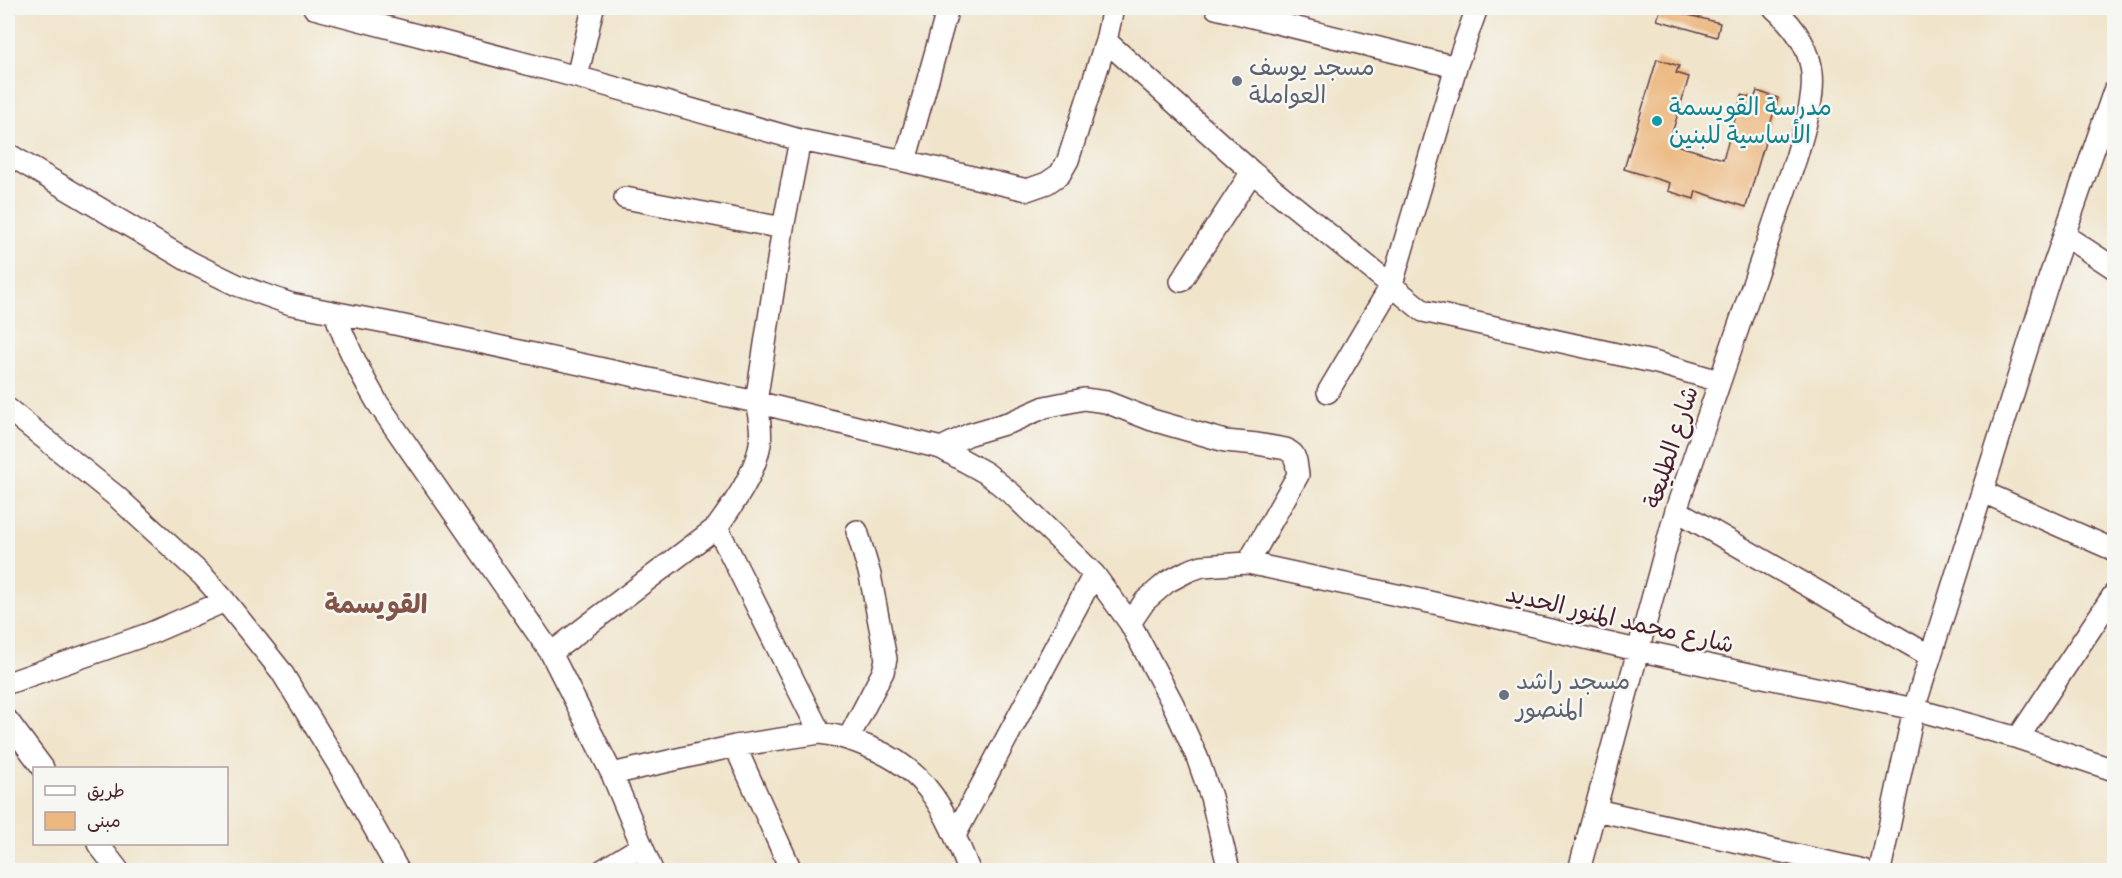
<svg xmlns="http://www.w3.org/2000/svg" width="2122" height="878" viewBox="0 0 2122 878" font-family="Caveat,'Playpen Sans Arabic',sans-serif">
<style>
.building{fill:#ecb87f}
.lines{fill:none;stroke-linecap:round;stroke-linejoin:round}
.minor-casing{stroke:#633d43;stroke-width:24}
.minor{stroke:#fff;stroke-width:21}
.worship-dot{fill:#6b7280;stroke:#f6f6f2;stroke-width:2}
.culture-dot{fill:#0f9aa8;stroke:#f6f6f2;stroke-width:2}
.labels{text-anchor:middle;stroke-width:5;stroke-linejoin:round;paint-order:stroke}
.worship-label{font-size:24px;fill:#5b616d;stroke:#f6f6f2;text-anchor:start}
.culture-label{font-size:24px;fill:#0d838f;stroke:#f6f6f2;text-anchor:start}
.street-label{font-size:24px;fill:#4a1f2b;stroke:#f6f6f2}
.neighbourhood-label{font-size:26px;font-weight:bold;fill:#835548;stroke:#f6f6f2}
</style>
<rect width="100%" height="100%" fill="#f6f6f2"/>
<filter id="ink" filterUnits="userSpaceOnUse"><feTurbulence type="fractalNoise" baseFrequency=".0167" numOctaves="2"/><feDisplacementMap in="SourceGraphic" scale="12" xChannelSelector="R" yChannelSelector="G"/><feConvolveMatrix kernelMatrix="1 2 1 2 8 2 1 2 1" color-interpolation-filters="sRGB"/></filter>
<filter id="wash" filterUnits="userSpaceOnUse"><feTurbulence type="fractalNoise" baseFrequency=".008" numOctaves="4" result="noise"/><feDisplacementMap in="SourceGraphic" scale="24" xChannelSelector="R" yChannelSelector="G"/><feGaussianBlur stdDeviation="1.35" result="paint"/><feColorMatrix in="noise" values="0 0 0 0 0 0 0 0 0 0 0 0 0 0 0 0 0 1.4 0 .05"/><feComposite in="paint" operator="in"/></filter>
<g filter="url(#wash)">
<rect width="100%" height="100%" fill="#f0e4ca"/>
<g id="blocks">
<path class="building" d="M1661 8 1720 23 1717 37 1657 20Z
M1657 59 1679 66 1676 73 1689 77 1669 143 1723 159 1742 95 1754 99 1757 91 1778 98 1746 207 1696 191 1694 199 1668 191 1670 183 1624 169Z"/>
</g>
</g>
<g filter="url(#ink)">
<use href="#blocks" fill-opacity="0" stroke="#633d43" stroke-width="1.5"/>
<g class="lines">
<g class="minor-casing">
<path id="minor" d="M314 8 577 77 800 140 905 161 1027 190 1047 183 1060 174 1068 160 1106 41 1113 8
M1216 8 1456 67
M1106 41 1252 172 1423 311 1657 363 1719 381
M577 77 593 8
M8 154 192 263 237 285 291 304 395 324 756 402 941 448 986 473 1013 495 1094 574 1130 623 1173 704 1197 757 1211 797 1229 870
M905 161 948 8
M625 198 783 228
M2064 235 2114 268
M1181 281 1252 172
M335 313C346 345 360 373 377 402L551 653 612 774 652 870
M1328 392 1392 284 1456 67 1477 8
M8 409 117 497 203 576 225 601 281 671 341 769 398 870
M941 448 970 434 1011 422 1045 407 1084 399 1106 402 1152 420 1225 441 1257 444 1286 449 1293 454 1296 461 1298 475 1248 563
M1983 492 2114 550
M1676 510 1930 656
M717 527 820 733
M1130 623 1145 601 1167 582 1188 571 1202 566 1248 563 1434 603 1637 650 1914 709 2018 738 2114 770
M551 653 717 527C735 502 755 474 760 444 762 430 759 415 756 402L783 228 800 140
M8 683 151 633 225 601
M8 721 43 768
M2018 738 2114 594
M848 739 883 672 886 659 870 575 857 531
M735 746 791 870
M612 774 735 746 820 733C838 735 853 740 869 747 930 771 946 813 969 870
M1596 810 1863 870
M955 835 1094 574
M98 844 118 870
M603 870 642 846
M1579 870 1676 510 1796 158C1814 95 1829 58 1774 8
M1880 870 1914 709 2049 279 2114 91"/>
</g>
<use href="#minor" class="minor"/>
</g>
</g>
<g class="worship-dot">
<circle cx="1237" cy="81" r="6"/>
<circle cx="1504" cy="695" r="6"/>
</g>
<circle class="culture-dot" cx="1657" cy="121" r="6"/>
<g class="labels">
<g class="worship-label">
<text x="1249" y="75">مسجد يوسف<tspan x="1249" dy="28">العواملة</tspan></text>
<text x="1516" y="689">مسجد راشد<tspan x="1516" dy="28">المنصور</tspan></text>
</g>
<g class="culture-label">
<text x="1669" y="115">مدرسة القويسمة<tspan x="1669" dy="28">الأساسية للبنين</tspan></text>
</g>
<g class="street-label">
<text transform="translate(1671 447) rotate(-72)" y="8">شارع الطليعة</text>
<text transform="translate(1620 619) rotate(13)" y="8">شارع محمد المنور الحديد</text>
</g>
<g class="neighbourhood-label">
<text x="376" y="613">القويسمة</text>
</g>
</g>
<rect width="2122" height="878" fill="none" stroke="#f6f6f2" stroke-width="30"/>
<rect x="33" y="767" width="195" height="78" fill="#f6f6f2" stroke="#b1a0a2" stroke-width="1.5"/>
<rect x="45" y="786" width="30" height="9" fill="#ffffff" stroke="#b1a0a2" stroke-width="1.5"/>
<text x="87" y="797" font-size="18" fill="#4a1f2b">طريق</text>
<rect x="45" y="812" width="30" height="18" fill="#ecb87f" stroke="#b1a0a2" stroke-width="1.5"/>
<text x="87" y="827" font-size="18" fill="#4a1f2b">مبنى</text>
</svg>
